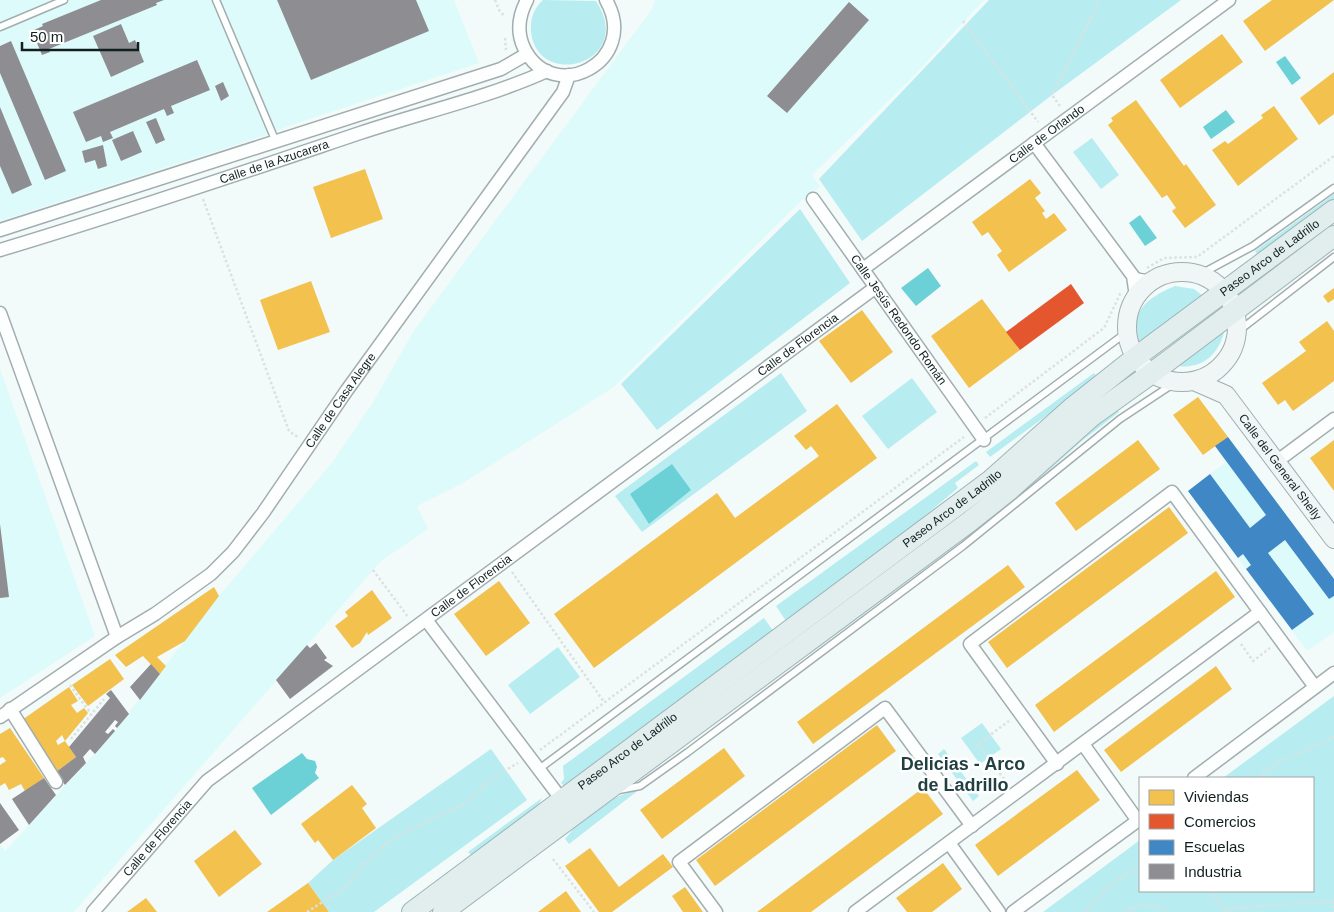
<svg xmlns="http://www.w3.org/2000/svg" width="1334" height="912" viewBox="0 0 1334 912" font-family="Helvetica,sans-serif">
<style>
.built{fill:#defbfb}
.green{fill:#b7edf0}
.water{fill:#6cd1d6}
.homes{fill:#f2c14e}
.shops{fill:#e4572e}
.schools{fill:#3f88c5}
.industry{fill:#8d8d92}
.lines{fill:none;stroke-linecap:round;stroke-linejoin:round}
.lane-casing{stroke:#a3adae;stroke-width:9}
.street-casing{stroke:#a3adae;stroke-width:15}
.secondary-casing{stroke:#a3adae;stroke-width:20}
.primary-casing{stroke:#9eb4b5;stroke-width:22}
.path{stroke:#dde0e0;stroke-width:2.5;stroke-dasharray:2.5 2.5;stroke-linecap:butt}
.lane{stroke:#fdfefe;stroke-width:6}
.street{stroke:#fdfefe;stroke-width:12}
.secondary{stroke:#f0f6f6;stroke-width:18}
.primary{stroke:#e2edee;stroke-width:20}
.labels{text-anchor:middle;stroke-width:5;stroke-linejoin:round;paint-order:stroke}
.street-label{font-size:12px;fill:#111f1f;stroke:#fff}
.district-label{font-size:18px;font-weight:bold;fill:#1f3f40;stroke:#fff}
</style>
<rect width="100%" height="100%" fill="#f2fafa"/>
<path class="built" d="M0 0H454L479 63 289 126 269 134 0 221Z
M655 0H984L908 82 812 175 820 187 802 200 614 387 463 483 417 506 428 529 381 561 74 912H0V845L5 851 110 737 219 596 331 464 372 404 415 329 652 9Z
M0 369 95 636 0 698Z
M1228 437 1334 579V632L1307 651 1188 491 1226 462 1215 446Z"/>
<path class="green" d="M543 0 596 1C637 64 536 91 531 31 530 19 534 8 543 0Z
M989 0H1181L1052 95 862 241 819 179Z
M1092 138 1119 175 1101 189 1073 152Z
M1334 194V201L1258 256 1255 251Z
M800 209 850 283 657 430 621 384Z
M1175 286 1194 289 1203 296 1143 341 1137 340C1129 310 1151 296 1175 286Z
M1220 332 1224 333C1217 356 1202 369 1177 366Z
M781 373 807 411 642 532 615 496Z
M1094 373 1098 378 990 457 986 452Z
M912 378 937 412 888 449 862 416Z
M1116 408 1119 412 1083 440 1006 508 810 654 808 651Z
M976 461 979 465 955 483 958 488 890 545 786 621 776 606Z
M764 618 774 632 565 787 561 783 564 779 563 766Z
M558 647 580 677 530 714 508 685Z
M1334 696V912H1043L1140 840V891H1313V778H1223Z
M982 723 1001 749 980 764 961 738Z
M491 749 527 800 374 912H329L308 883 333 860Z
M944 749 979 796 973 801 938 754Z
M640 789 569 844 565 839C592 806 600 802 640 789Z
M542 798 537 807 472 856 468 852Z"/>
<path class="water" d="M1285 56 1301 78 1292 85 1276 62Z
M1226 110 1235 122 1211 139 1203 127Z
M1140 215 1157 238 1145 246 1129 223Z
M928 268 941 286 916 306 901 288Z
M672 464 691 490 649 524 630 494Z
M302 753 307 759 315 761 317 767 315 773 319 778 271 815 252 788Z"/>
<path class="homes" d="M1272 0H1334L1265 51 1243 21Z
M1222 34 1243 62 1180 108 1160 80Z
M1334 72V114L1319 125 1300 98Z
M1136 100 1184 166 1186 164 1216 205 1185 228 1172 211 1176 208 1167 195 1162 198 1108 125 1113 121 1111 118Z
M1274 106 1298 139 1238 186 1212 150 1225 141 1228 144 1263 118 1261 115Z
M365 169 383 219 331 238 313 187Z
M1030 179 1041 193 1035 198 1045 211 1042 213 1046 219 1054 213 1067 230 1009 272 997 255 1002 251 988 232 982 236 972 222Z
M311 281 330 332 278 350 260 300Z
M1334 288V299L1328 303 1323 296Z
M982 299 1020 350 969 388 931 336Z
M862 310 893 352 851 383 819 341Z
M1327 321 1334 331V381L1293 411 1285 400 1278 405 1262 383 1306 351 1299 342Z
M1198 397 1228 437 1203 455 1173 415Z
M837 404 877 458 594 668 554 614 717 493 735 518 819 456 811 446 806 450 794 436Z
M1138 440 1160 469 1076 531 1055 503Z
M1334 440V491L1310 458Z
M1169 507 1188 533 1007 668 988 642Z
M1008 565 1025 587 813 744 797 722Z
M1216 571 1235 597 1054 732 1035 705Z
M499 581 530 623 486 656 454 614Z
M214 587 219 596 185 641 157 657 166 666 160 674 143 656 126 667 115 655Z
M372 590 392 618 368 635 367 632 360 643 352 648 335 626 348 616 345 612Z
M110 659 124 679 88 706 72 685Z
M1216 666 1232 689 1121 772 1104 750Z
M69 687 78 701 71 705 77 713 84 708 88 713 65 741 62 735 56 741 58 745 65 741 76 757 56 772 22 720Z
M877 725 896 751 715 886 696 860Z
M10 728 44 778 25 791 21 784 9 790 5 783 0 786V765L6 761 3 757 0 758V734Z
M724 748 745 776 662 839 640 810Z
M1077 770 1100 800 998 876 975 845Z
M352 785 367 804 362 808 376 828 333 860 318 840 315 843 301 824Z
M923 788 943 814 811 912H757Z
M235 830 262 864 219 897 194 861Z
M590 848 619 887 663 854 673 867 612 912H599L565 866Z
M943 863 962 889 932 912H907L896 898Z
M308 883 329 912H267Z
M685 887 703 912H683L672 896Z
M566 891 581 912H538Z
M146 898 157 912H127Z"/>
<path class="shops" d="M1071 284 1084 303 1020 350 1006 332Z"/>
<path class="schools" d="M1228 437 1334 579V596L1329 599 1285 540 1268 553 1314 614 1292 630 1246 569 1251 565 1243 554 1238 558 1188 491 1210 474 1250 528 1266 515 1215 446Z"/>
<path class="industry" d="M101 0H164L156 3 157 5 49 49 50 52 42 55 32 31 43 26 42 24Z
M277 0H416L429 31 311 80Z
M849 2 869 20 787 113 767 96Z
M121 24 129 43 135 40 144 62 111 77 93 36Z
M11 41 66 171 45 180 0 73V46Z
M197 60 210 90 171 106 174 113 167 116 164 109 110 132 113 138 103 142 101 136 86 142 73 112Z
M223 82 229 96 221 101 215 86Z
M0 107 32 185 12 194 0 166Z
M156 118 165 140 156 144 146 122Z
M133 131 142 152 121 161 112 140Z
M103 145 107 166 98 169 95 160 85 163 82 151Z
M0 524 9 597 0 598Z
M316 643 327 658 324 660 333 666 290 699 276 680 307 645 310 648Z
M151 664 160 674 140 700 130 687Z
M111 690 129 714 117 728 115 726 118 722 115 720 105 732 108 734 113 729 115 731 95 754 90 749 83 757 86 763 65 785 56 772 76 757 69 747 110 698 106 694Z
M44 778 56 795 29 825 12 799Z
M0 803 19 830 0 844Z"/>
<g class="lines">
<g class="lane-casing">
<path id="lane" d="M216 0 276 142
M0 27 64 0
M1199 275 1253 246 1334 188
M1236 333 1334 257
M539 769 1127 332
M619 790 640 786 688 752 963 546 1120 419 1176 382"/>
</g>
<g class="street-casing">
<g id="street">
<path d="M527 0C519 15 516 31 524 48 553 107 641 61 606 0"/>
<path d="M1034 143 1133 276 1136 296"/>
<path id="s1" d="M813 199 984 440"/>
<path d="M0 230 501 69 527 54"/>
<path id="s2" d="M0 250C121 214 241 173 360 133 423 112 487 98 547 71"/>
<path id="s3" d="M863 269 1229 0"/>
<path d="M1135 279 1151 282"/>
<path d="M0 313 117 637"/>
<path d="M1276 462 1334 419"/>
<path d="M427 621 562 800H568"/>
<path d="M10 709 56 782"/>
<path id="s4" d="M0 717 117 637 155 614 211 574 233 552 263 513 347 390 563 92 569 75"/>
<path d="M1083 744 1138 821"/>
<path d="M1057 764 970 644 1172 492 1315 687"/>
<path d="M1194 778 1334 673"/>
<path d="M949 843 999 912"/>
<path id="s5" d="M93 912 207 781 876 287"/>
<path d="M716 912 679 862 885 708 972 826"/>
<path d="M855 912 1260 612"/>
<path d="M1013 912 1140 819"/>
</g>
</g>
<g class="secondary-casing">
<g id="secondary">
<circle cx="1182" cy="327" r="55"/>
<path id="s6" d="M1194 381 1226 395 1334 539"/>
</g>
</g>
<g class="primary-casing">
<g id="primary">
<path id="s7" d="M412 912 991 480 1073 407 1136 357 1334 210"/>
<path d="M443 912 969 522 1008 491 1092 416 1152 373 1334 236"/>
</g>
</g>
<path class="path" d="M495 0 500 12 505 16
M963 21 1038 122
M505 38 506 50
M1060 106 1052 95 1100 0
M203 199 289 431 299 438
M1147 268 1164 258 1197 257 1334 156
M985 418 1104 328 1121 292
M373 570 408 617
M512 572 604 702
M1241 644 1253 661 1270 648
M70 685 91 714
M71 739 104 699
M540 750 964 437
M1258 778 1277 763 1334 737
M1007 783 978 744 1009 721
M553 859 594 912
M1210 891 1226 912
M1333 901 1334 912
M1226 909 1333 901
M307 912 346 887 362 866 387 843 410 829 466 803 490 779 518 763
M1086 912C1101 893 1117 877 1140 868
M1124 912C1138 905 1154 902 1168 912"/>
<use href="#lane" class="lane"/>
<use href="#street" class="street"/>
<use href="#secondary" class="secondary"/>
<use href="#primary" class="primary"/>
</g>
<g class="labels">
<g class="street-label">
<text dy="4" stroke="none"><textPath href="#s3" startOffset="228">Calle de Orlando</textPath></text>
<text dy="4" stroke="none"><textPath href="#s2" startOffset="288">Calle de la Azucarera</textPath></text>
<text dy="4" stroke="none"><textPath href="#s7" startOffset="1079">Paseo Arco de Ladrillo</textPath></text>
<text dy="4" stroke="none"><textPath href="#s1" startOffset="148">Calle Jesús Redondo Román</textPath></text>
<text dy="4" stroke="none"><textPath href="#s5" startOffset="908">Calle de Florencia</textPath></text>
<text dy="4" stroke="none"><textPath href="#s4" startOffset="472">Calle de Casa Alegre</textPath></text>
<text dy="4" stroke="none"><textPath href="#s6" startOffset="125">Calle del General Shelly</textPath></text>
<text dy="4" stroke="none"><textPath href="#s7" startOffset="674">Paseo Arco de Ladrillo</textPath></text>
<text dy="4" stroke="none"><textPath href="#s5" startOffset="502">Calle de Florencia</textPath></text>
<text dy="4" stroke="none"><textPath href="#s7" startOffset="269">Paseo Arco de Ladrillo</textPath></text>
<text dy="4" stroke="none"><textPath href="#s5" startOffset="98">Calle de Florencia</textPath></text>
</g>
<g class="district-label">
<text x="963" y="770">Delicias - Arco<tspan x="963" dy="21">de Ladrillo</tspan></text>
</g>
</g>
<rect x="1139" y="777" width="175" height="115" fill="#ffffff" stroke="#a0a5a5"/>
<rect x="1149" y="790" width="25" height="15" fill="#f2c14e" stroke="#a0a5a5"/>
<text x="1184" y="802" font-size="15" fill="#111f1f">Viviendas</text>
<rect x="1149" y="814" width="25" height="15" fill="#e4572e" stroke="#a0a5a5"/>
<text x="1184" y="827" font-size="15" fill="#111f1f">Comercios</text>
<rect x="1149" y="840" width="25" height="15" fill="#3f88c5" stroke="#a0a5a5"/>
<text x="1184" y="852" font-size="15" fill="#111f1f">Escuelas</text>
<rect x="1149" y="864" width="25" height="15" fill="#8d8d92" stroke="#a0a5a5"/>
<text x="1184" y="877" font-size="15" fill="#111f1f">Industria</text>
<path d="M22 42v8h116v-8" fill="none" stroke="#111f1f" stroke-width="2.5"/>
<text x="30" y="42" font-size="15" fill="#111f1f" stroke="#ffffff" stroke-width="4" paint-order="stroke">50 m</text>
</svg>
